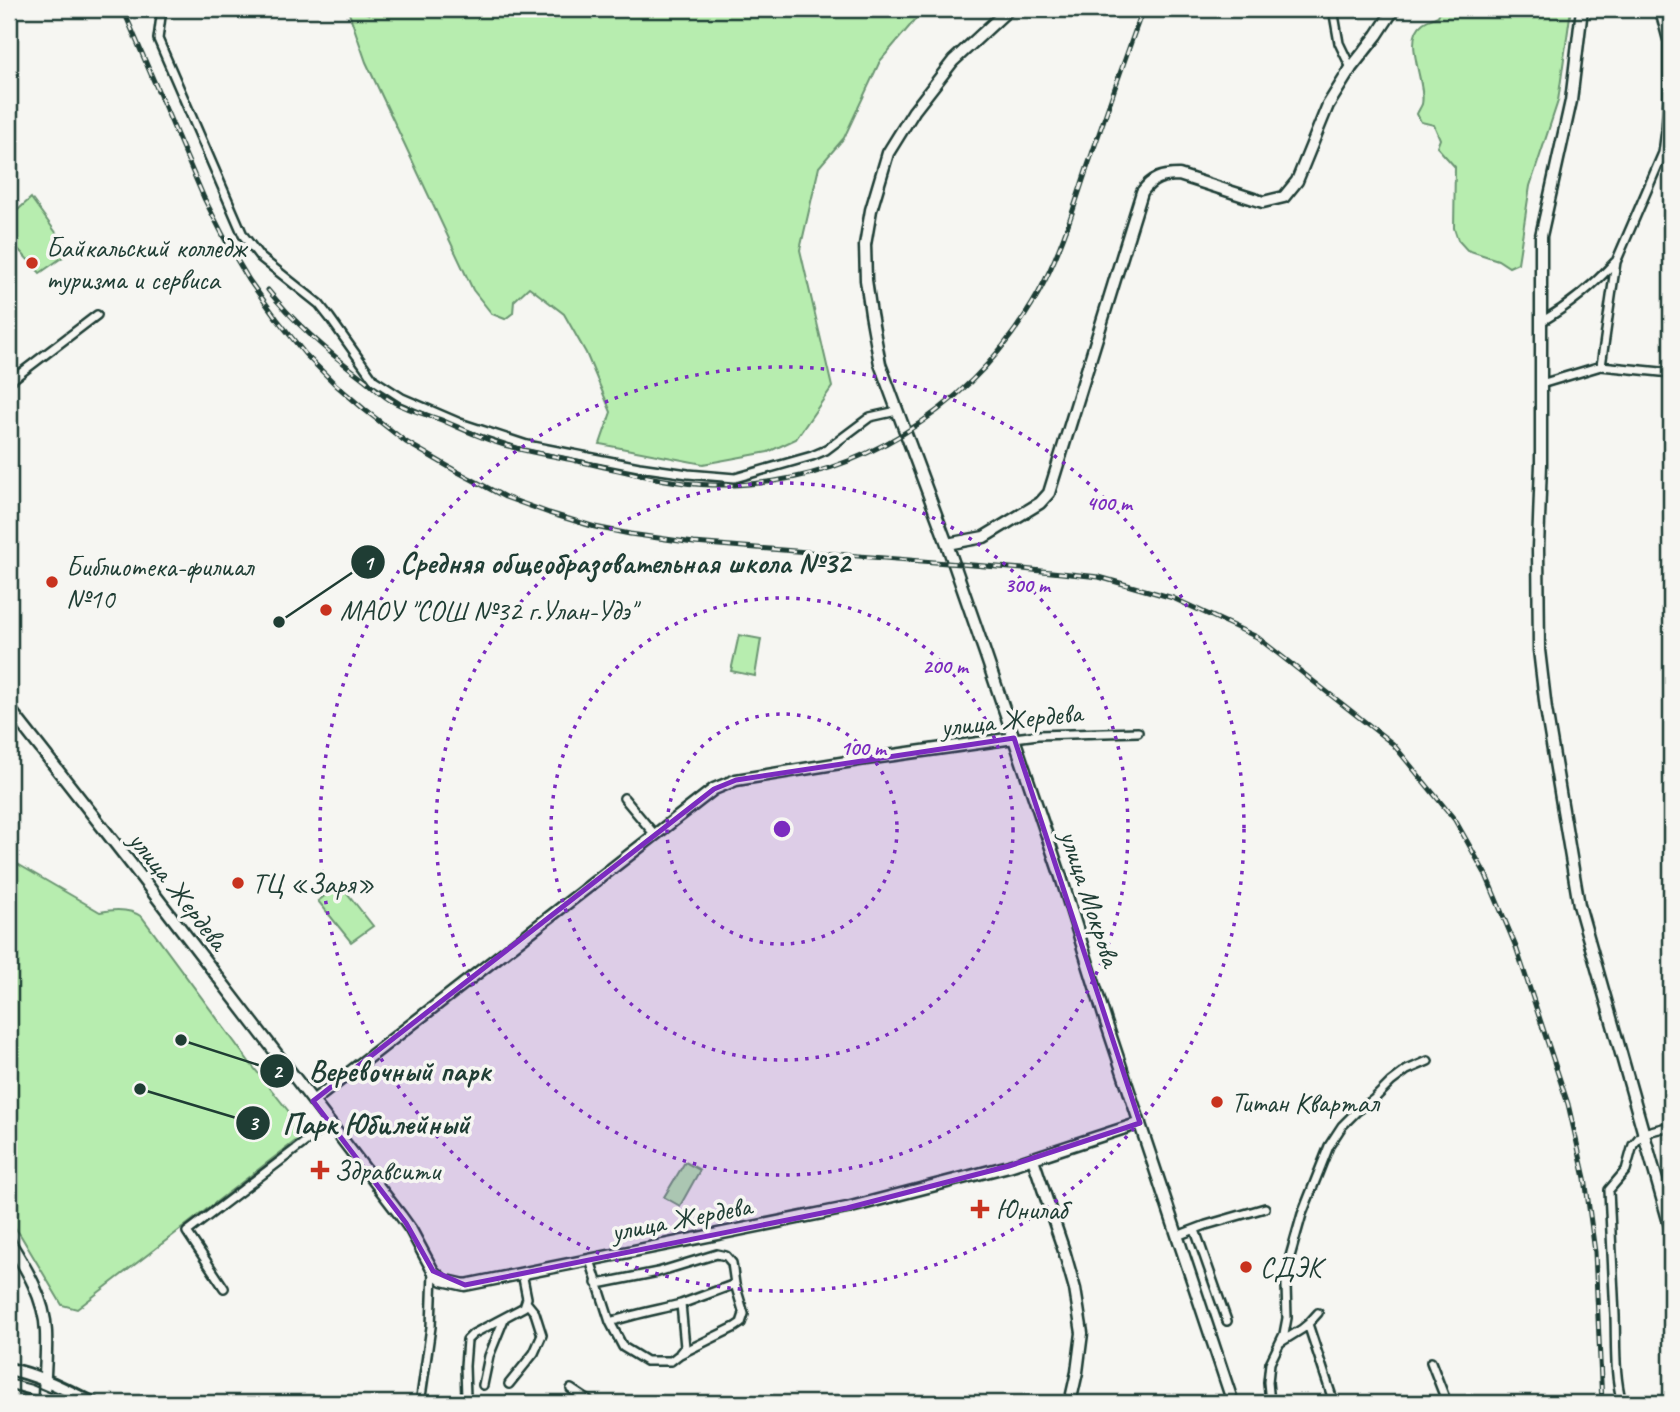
<svg xmlns="http://www.w3.org/2000/svg" width="1680" height="1412" viewBox="0 0 1680 1412" font-family="Caveat,sans-serif">
<style>
.green{fill:#b7edaf;stroke:#6b9572;stroke-width:2}
.lines{fill:none;stroke-linecap:round;stroke-linejoin:round}
.street-casing{stroke:#1f3d34;stroke-width:12}
.secondary-casing{stroke:#1f3d34;stroke-width:15}
.primary-casing{stroke:#1f3d34;stroke-width:16}
.street{stroke:#f6f6f2;stroke-width:7}
.secondary{stroke:#f6f6f2;stroke-width:10}
.primary{stroke:#f6f6f2;stroke-width:10}
.tram{stroke:#1f3d34;stroke-width:2}
.rail-casing{stroke:#1f3d34;stroke-width:5}
.rail{stroke:#f6f6f2;stroke-width:2.5;stroke-dasharray:8;stroke-linecap:butt}
.marked{fill:#7b2cbf;fill-opacity:0.2;stroke:#7b2cbf;stroke-width:5;stroke-linejoin:round}
.ring{fill:none;stroke:#7b2cbf;stroke-width:3.5;stroke-dasharray:3.5 7}
.poi-dot{fill:#c8321e;stroke:#f6f6f2;stroke-width:2.5}
.labels{text-anchor:middle;stroke-width:7;stroke-linejoin:round;paint-order:stroke}
.poi-label{font-size:28px;fill:#1f3d34;stroke:#f6f6f2;text-anchor:start}
.street-label{font-size:28px;fill:#1f3d34;stroke:#f6f6f2}
.centre{fill:#7b2cbf;stroke:#f6f6f2;stroke-width:3.5}
.ring-label{font-size:21px;text-anchor:middle;font-weight:bold;fill:#7b2cbf;stroke:#f6f6f2;stroke-width:7;stroke-linejoin:round;paint-order:stroke}
.leader{fill:none;stroke:#1f3d34;stroke-width:2.5}
.callout-dot{fill:#1f3d34;stroke:#f6f6f2;stroke-width:2.5}
.mark-label{font-size:21px;text-anchor:middle;font-weight:bold;fill:#fff}
.callout-label{font-size:30px;text-anchor:middle;font-weight:bold;fill:#1f3d34;stroke:#f6f6f2;stroke-width:7;stroke-linejoin:round;paint-order:stroke}
</style>
<rect width="100%" height="100%" fill="#f6f6f2"/>
<filter id="ink" filterUnits="userSpaceOnUse"><feTurbulence type="fractalNoise" baseFrequency=".0143" numOctaves="2"/><feDisplacementMap in="SourceGraphic" scale="14" xChannelSelector="R" yChannelSelector="G"/><feConvolveMatrix kernelMatrix="1 2 1 2 8 2 1 2 1" color-interpolation-filters="sRGB"/></filter>
<g filter="url(#ink)">
<path class="green" d="M356 9 369 14V9H931L914 21 880 61 844 138 819 167 800 250 832 387 796 439 768 452 703 464 600 444 611 412 586 353 564 314 529 287 514 301 513 313 505 319 492 314 473 290 366 62 349 13Z
M1441 9H1571L1558 101 1530 186 1518 263 1509 267 1498 260 1467 250 1458 240 1454 228 1455 167 1437 147 1440 139 1434 125 1421 122 1417 114C1417 113 1422 105 1422 104 1427 83 1401 39 1423 23 1427 20 1434 18 1438 16Z
M31 198 70 252 40 273 9 239V218Z
M739 635 761 639 755 676 731 671Z
M9 859 100 912C114 909 130 908 142 917L250 1063 306 1133 77 1309 62 1305 21 1236 9 1219Z
M340 884 373 926 351 942 318 901Z
M685 1162 700 1170 680 1206 664 1197Z"/>
<g class="lines">
<g class="street-casing">
<path id="street" d="M162 9 158 39 243 235 260 257 319 304 330 318 374 380 402 398 460 423 527 445 639 467 688 474 735 478 812 456 826 450 870 417 897 411
M1333 9 1339 43 1351 68
M1541 322C1570 305 1592 287 1615 262
M1601 366 1616 262 1663 153 1666 130 1668 100V42L1659 9
M9 382 97 315
M1541 384 1601 366 1671 373
M1014 738 1038 735 1138 732
M624 798 655 835
M1195 1230 1227 1321
M1177 1236 1206 1225 1265 1208
M590 1260 610 1322 623 1347 646 1361H671L680 1354 735 1327 741 1323 744 1314 735 1284 732 1263 726 1256 717 1254 658 1272 603 1283H596
M224 1288 187 1232 330 1123
M610 1322C634 1314 657 1310 681 1304
M1308 1324 1318 1313
M1281 1342 1302 1329 1308 1324 1334 1403
M680 1353 685 1347 681 1304 735 1284
M1431 1362 1447 1403
M509 1384 534 1353 542 1335 535 1313 526 1302
M483 1385 489 1356 504 1319
M571 1389 592 1403
M424 1403 421 1397 431 1327 433 1271
M465 1403 466 1398 465 1366 467 1340 473 1334 524 1307 527 1298 522 1273
M1270 1403 1268 1382 1270 1363 1284 1334 1287 1318 1286 1285 1289 1260 1302 1214 1329 1146 1342 1126 1357 1111 1373 1100 1391 1082 1407 1070 1428 1061
M1622 1403C1614 1374 1616 1346 1615 1316 1613 1274 1611 1232 1609 1190L1626 1170 1633 1145 1643 1133 1671 1126"/>
</g>
<g class="secondary-casing">
<path id="secondary" d="M1009 9 953 61 914 111 888 153 871 210 865 245 866 280 871 314 880 364 947 544 984 650 1061 877 1106 1022 1233 1403
M1582 9 1571 101 1541 236V464L1538 548 1539 650 1546 709 1579 905 1671 1230
M947 544 984 537 1040 503 1049 493 1142 192C1152 178 1162 175 1179 175L1263 202 1284 197 1297 181 1328 105 1351 68 1377 35 1394 9
M9 708 132 865 401 1216 411 1230 433 1271 443 1280 465 1285 847 1208 1009 1166 1140 1123
M313 1101 714 789 736 780 859 760 1014 738
M1033 1159 1065 1254 1075 1289 1082 1333 1077 1372 1070 1403
M9 1241C26 1268 45 1299 46 1332 47 1356 44 1379 44 1403"/>
</g>
<g class="primary-casing">
<path id="primary" d="M9 1369C39 1375 66 1390 93 1403
M9 1396 34 1403"/>
</g>
<use href="#street" class="street"/>
<use href="#secondary" class="secondary"/>
<use href="#primary" class="primary"/>
<path class="tram" d="M9 1379 32 1385 74 1403"/>
<g class="rail-casing">
<path id="rail" d="M123 9 204 198 227 243 249 280 277 319 305 354 336 385 365 410 406 442 456 471 505 497 549 513 595 527 630 534 694 543 1023 569 1099 577 1173 598 1257 637 1393 744 1455 820 1486 875 1516 947 1568 1104 1585 1178 1595 1252 1602 1403
M268 290C296 325 329 353 365 380 374 387 383 397 394 402 407 409 424 414 439 419 463 429 487 441 512 447 533 453 555 456 577 461 621 470 667 484 713 485 851 488 973 410 1039 292 1059 255 1072 214 1085 174 1104 119 1123 64 1143 9"/>
</g>
<use href="#rail" class="rail"/>
</g>
</g>
<path class="marked" d="M1014 738 1140 1123 1009 1166 847 1208 465 1285 433 1271 406 1223 313 1101 714 789 736 780Z"/>
<g class="ring">
<circle cx="782" cy="829" r="115"/>
<circle cx="782" cy="829" r="231"/>
<circle cx="782" cy="829" r="346"/>
<circle cx="782" cy="829" r="462"/>
</g>
<g class="poi-dot">
<circle cx="32" cy="263" r="7"/>
<circle cx="52" cy="582" r="7"/>
<circle cx="326" cy="610" r="7"/>
<circle cx="238" cy="883" r="7"/>
<circle cx="1217" cy="1102" r="7"/>
<path d="M316.5 1159.5h7v7h7v7h-7v7h-7v-7h-7v-7h7z"/>
<path d="M976.5 1198.5h7v7h7v7h-7v7h-7v-7h-7v-7h7z"/>
<circle cx="1246" cy="1267" r="7"/>
</g>
<g class="labels">
<g class="poi-label">
<text x="46" y="257">Байкальский колледж<tspan x="46" dy="32">туризма и сервиса</tspan></text>
<text x="66" y="576">Библиотека-филиал<tspan x="66" dy="32">№10</tspan></text>
<text x="340" y="620">МАОУ "СОШ №32 г.Улан-Удэ"</text>
<text x="252" y="893">ТЦ «Заря»</text>
<text x="1231" y="1112">Титан Квартал</text>
<text x="334" y="1180">Здравсити</text>
<text x="996" y="1219">Юнилаб</text>
<text x="1260" y="1277">СДЭК</text>
</g>
<g class="street-label">
<text transform="translate(1011 719) rotate(-6)" y="10">улица Жердева</text>
<text transform="translate(179 890) rotate(52)" y="10">улица Жердева</text>
<text transform="translate(1091 898) rotate(72)" y="10">улица Мокрова</text>
<text transform="translate(681 1218) rotate(-11)" y="10">улица Жердева</text>
</g>
</g>
<circle cx="782" cy="829" r="10" class="centre"/>
<g class="ring-label">
<text x="1109" y="510">400 m</text>
<text x="1027" y="592">300 m</text>
<text x="945" y="673">200 m</text>
<text x="863" y="755">100 m</text>
</g>
<path class="leader" d="M279 622L368 562M181 1040L277 1071M140 1089L253 1123"/>
<g class="callout-dot">
<circle cx="279" cy="622" r="7"/>
<circle cx="181" cy="1040" r="7"/>
<circle cx="140" cy="1089" r="7"/>
<circle cx="368" cy="562" r="18"/>
<circle cx="277" cy="1071" r="18"/>
<circle cx="253" cy="1123" r="18"/>
</g>
<g class="mark-label">
<text x="368" y="570">1</text>
<text x="277" y="1078">2</text>
<text x="253" y="1130">3</text>
</g>
<g class="callout-label">
<text x="625" y="573">Средняя общеобразовательная школа №32</text>
<text x="400" y="1081">Веревочный парк</text>
<text x="376" y="1134">Парк Юбилейный</text>
</g>
<rect width="1680" height="1412" fill="none" stroke="#f6f6f2" stroke-width="35"/>
<rect x="18" y="18" width="1645" height="1377" fill="none" stroke="#1f3d34" stroke-width="2.5" filter="url(#ink)"/>
</svg>
